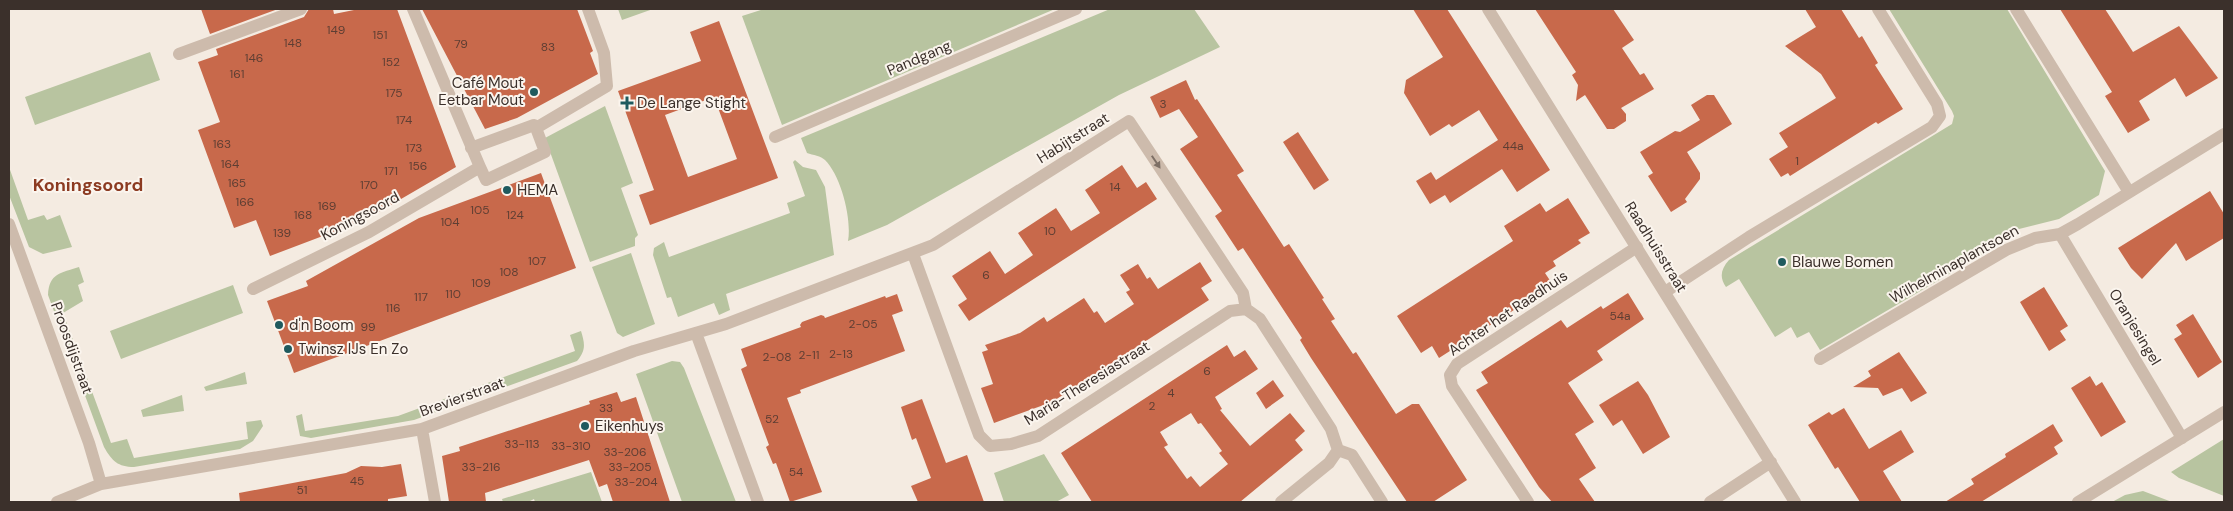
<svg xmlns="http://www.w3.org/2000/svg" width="2233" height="511" viewBox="0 0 2233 511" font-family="'DM Sans',sans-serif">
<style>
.green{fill:#b8c4a0}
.building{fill:#c8694b;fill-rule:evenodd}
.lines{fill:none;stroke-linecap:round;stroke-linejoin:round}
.pedestrian{stroke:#cdbbac;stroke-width:12}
.minor{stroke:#cdbbac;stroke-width:12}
.tertiary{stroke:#cdbbac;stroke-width:12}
.oneway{fill:#7d6f65}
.poi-dot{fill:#1f5a5e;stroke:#fbf5ee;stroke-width:2}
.labels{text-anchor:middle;stroke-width:4;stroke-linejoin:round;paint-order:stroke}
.number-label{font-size:12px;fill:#5e3e33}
.street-label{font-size:15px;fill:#3b302b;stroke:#fbf5ee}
.poi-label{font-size:15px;fill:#3b302b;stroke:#fbf5ee;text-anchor:start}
.quarter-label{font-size:18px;font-weight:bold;fill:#8c3b22;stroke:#fbf5ee}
</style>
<rect width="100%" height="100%" fill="#f4ebe1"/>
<path class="green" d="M618 9H653L622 20Z
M764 9H1055L782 125 742 16Z
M1110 9H1194L1220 47 1119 95 887 225 848 241C852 219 841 176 825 160 821 156 813 155 807 153L801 138Z
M1889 9H2007L2105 171 2099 195 2059 219 2015 230 1983 248 1985 253 1820 350 1809 332 1797 338 1791 327 1775 337 1739 279 1726 287C1719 277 1721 269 1729 260L1952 124 1954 116 1952 111Z
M150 52 160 80 35 125 25 97Z
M605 106 633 183 621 188 638 235 635 238V246L590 262 545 138Z
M795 160 803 167 816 170 825 187 834 255 726 294 730 310 719 315 714 303 678 317 671 297 667 298 653 255 654 248 664 242 669 257 790 213 787 203 805 196 793 162Z
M9 167 28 220 44 215 47 220 60 215 72 247 43 254 29 247 9 195Z
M631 253 655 324 623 337 617 333 592 267Z
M79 267 84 282 78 285 83 301 63 313 111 443 127 439 134 458 248 439 246 422 261 420 263 426 253 441 240 449 134 467C118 467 112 461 104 447L48 295C49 273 61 273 79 267Z
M233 285 243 313 121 359 110 331Z
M581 331C585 344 586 350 577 361L414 420 311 438 300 436 296 416 302 414 305 431 398 416 575 351 570 335Z
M672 361 680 362 684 368 736 502H682L636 374Z
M245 372 247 384 206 391 204 387Z
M182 395 184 411 143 417 141 410Z
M2224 439V496L2179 478 2171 472Z
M1044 454 1069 495 1056 502H1004L994 473Z
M591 472 602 502H535L534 499 528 502H503L502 499Z
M2143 491 2172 502H2112L2125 495Z"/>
<path class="building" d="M201 9H278L210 34Z
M309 9H333L334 14 359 9H397L456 167 365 220 270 256 256 220 234 228 198 130 220 122 198 62 218 55 216 49 304 17Z
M422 9H577L593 51 590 53 598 74 517 118 485 129Z
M1413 9H1447L1550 170 1517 192 1502 169 1450 203 1445 195 1430 204 1416 181 1431 172 1436 180 1498 140 1479 110 1452 127 1449 124 1430 136 1404 93 1406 80 1443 57Z
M1535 9H1613L1634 40 1622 48 1640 75 1644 73 1654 89 1621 108 1626 114V121L1614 129H1607L1585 95 1576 101 1578 85 1572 75 1576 72Z
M1805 9H1841L1859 38 1862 36 1878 63 1875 65 1903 109 1878 124 1876 122 1790 176 1788 173 1781 177 1769 159 1788 147 1779 133 1836 98 1821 74 1785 46 1816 27Z
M2060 9H2105L2133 52 2179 26 2218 78 2186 97 2175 78 2139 101 2150 120 2128 133 2105 96 2112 92Z
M719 21 778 178 650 225 639 195 654 190 618 91 701 61 690 32ZM714 97 737 159 688 177 665 115Z
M1186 80 1195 100 1197 99 1244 171 1237 175 1284 247 1289 244 1324 298 1322 299 1335 319 1331 321 1353 354 1356 352 1396 414 1412 404H1419L1467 480 1433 502H1407L1311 358 1300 340 1302 338 1243 248 1238 251 1215 216 1222 211 1180 149 1198 137 1179 109 1160 118 1150 97Z
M1707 95H1714L1732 124 1687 152 1700 173V179L1685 199 1687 202 1671 212 1648 176 1653 173 1640 152 1675 131 1680 132 1700 120 1691 105Z
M1298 132 1329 180 1314 190 1283 142Z
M1122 165 1137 188 1146 182 1157 199 969 321 958 305 967 299 952 276 990 251 1005 274 1033 255 1018 233 1056 208 1071 231 1100 213 1085 190Z
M541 173 576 268 294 373 267 301 308 286 306 281 419 218Z
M2210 191 2224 214V238L2186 261 2176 243 2142 279 2131 268 2118 248Z
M1568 198 1590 233 1578 240 1581 243 1553 261 1556 266 1545 273 1553 285 1439 358 1432 346 1421 353 1397 316 1513 241 1504 226 1540 203 1546 212Z
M1200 262 1212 281 1201 288 1209 300 1052 402 994 423 981 388 993 384 982 352 988 350 985 345 1020 333 1044 317 1047 322 1084 298 1094 313 1097 311 1105 323 1134 304 1126 292 1130 290 1120 275 1138 264 1147 279 1150 277 1158 289Z
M2044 287 2068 326 2060 331 2066 340 2049 351 2020 302Z
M1628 293 1644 319 1597 351 1603 360 1568 383 1594 422 1575 434 1596 468 1579 479 1595 502H1552L1539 487 1476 390 1488 383 1481 372 1561 320 1567 328 1601 306 1603 309Z
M897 294 903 311 892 315 905 351 800 390 801 393 787 398 822 492 790 502 776 463 773 464 766 447 769 445 741 369 747 366 741 349 801 327 800 325 802 322 821 315 824 316 825 318 885 296 886 298Z
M2193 314 2222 362 2198 378 2174 339 2182 334 2176 325Z
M1227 345 1234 357 1245 350 1258 369 1215 397 1222 409 1220 410 1250 446 1290 413 1305 431 1295 440 1303 450 1240 502H1092L1061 453ZM1191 413 1198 424 1201 423 1222 451 1219 453 1228 464 1200 487 1191 476 1187 479 1164 447 1168 445 1160 432Z
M1899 352 1927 393 1911 402 1902 388 1883 396 1878 388 1853 387 1871 376 1868 371Z
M2090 376 2096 386 2102 382 2126 422 2101 437 2071 388Z
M1273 380 1284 396 1266 409 1256 393Z
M1638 381 1648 395 1670 437 1643 454 1622 420 1613 426 1599 405Z
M617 392 621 402 636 397 670 502H613L607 484 599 487 589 460 485 493 486 502H449L442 456 460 451 459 447 590 404 589 401Z
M922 399 946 463 967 455 984 502H918L911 486 931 478 916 438 912 440 901 407Z
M1844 408 1869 449 1901 430 1914 452 1883 471 1902 502H1860L1838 467 1835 469 1808 425 1829 412 1832 415Z
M2053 424 2063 441 2054 447 2058 454 1981 502H1945L1974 484 1971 479 2006 457 2005 454Z
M401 464 407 496 388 499V502H240L239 493 346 473 361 466 382 467Z"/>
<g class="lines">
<path class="pedestrian" d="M413 9 480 167
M179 54 301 9
M471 148 534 125 536 128
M253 289 369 232 480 167 486 180 545 152 536 128 607 86 604 53 588 9"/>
<path class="minor" d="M2016 9 2129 192
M775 137 1076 9
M9 224 89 443 101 484
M2060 234 2182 438
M913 254 979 435 990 446 1011 444 1038 436 1230 311 1246 309
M1665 292 1749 237 1932 127 1940 116 1937 104 1878 9
M696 333 758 502
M1820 359 2006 250 2035 238 2060 234 2078 224 2224 134
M422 429 435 502
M57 502 101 484 422 429 634 351 726 324 933 245 1129 121 1243 293 1246 309 1260 319 1331 429 1338 450 1352 455 1382 502
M1281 502 1329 463 1338 450
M1528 502 1452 386 1450 375 1457 364 1637 247
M2078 502 2224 412"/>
<path class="tertiary" d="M1488 9 1795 502
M1710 502 1771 462"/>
</g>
<defs><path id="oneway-solid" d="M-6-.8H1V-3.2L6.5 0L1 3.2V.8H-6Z" transform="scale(1.25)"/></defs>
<use class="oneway" href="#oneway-solid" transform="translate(1156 162) rotate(56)"/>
<g class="poi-dot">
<circle cx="534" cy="92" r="5"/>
<path d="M624.5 95.5h5v5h5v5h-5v5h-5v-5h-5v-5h5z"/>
<circle cx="507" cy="190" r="5"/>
<circle cx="1782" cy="262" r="5"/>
<circle cx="279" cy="325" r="5"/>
<circle cx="288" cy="349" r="5"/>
<circle cx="585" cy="426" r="5"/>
</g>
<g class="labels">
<g class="number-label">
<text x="336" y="34">149</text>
<text x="380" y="39">151</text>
<text x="293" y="47">148</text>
<text x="461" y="48">79</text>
<text x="548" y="51">83</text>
<text x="254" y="62">146</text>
<text x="391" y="66">152</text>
<text x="237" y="78">161</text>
<text x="394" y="97">175</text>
<text x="1163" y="108">3</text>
<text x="404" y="124">174</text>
<text x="222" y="148">163</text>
<text x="1513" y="150">44a</text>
<text x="414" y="152">173</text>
<text x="1797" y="165">1</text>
<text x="230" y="168">164</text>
<text x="418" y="170">156</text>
<text x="391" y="175">171</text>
<text x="237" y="187">165</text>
<text x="369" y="189">170</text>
<text x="1115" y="191">14</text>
<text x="245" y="206">166</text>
<text x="327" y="210">169</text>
<text x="480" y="214">105</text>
<text x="303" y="219">168</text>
<text x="515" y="219">124</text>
<text x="450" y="226">104</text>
<text x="1050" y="235">10</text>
<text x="282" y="237">139</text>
<text x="537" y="265">107</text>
<text x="509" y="276">108</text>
<text x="986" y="279">6</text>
<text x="481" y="287">109</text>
<text x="453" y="298">110</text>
<text x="421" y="301">117</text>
<text x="393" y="312">116</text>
<text x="1620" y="320">54a</text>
<text x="863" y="328">2-05</text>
<text x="368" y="331">99</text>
<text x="841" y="358">2-13</text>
<text x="809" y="359">2-11</text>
<text x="777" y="361">2-08</text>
<text x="1207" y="375">6</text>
<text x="1171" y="397">4</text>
<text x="1152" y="410">2</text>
<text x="606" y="412">33</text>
<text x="772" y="423">52</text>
<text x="522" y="448">33-113</text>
<text x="571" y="450">33-310</text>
<text x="625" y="456">33-206</text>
<text x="481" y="471">33-216</text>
<text x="630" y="471">33-205</text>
<text x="796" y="476">54</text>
<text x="357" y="485">45</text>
<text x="636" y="486">33-204</text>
<text x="302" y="494">51</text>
</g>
<g class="street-label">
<text transform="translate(919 58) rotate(-23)" y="5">Pandgang</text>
<text transform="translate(1073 138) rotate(-32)" y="5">Habijtstraat</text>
<text transform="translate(360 216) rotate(-28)" y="5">Koningsoord</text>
<text transform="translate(1656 247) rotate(58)" y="5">Raadhuisstraat</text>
<text transform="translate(1954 264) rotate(-29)" y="5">Wilhelminaplantsoen</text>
<text transform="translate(1508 313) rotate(-34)" y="5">Achter het Raadhuis</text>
<text transform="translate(2135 327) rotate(59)" y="5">Oranjesingel</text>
<text transform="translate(72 348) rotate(70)" y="5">Proosdijstraat</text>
<text transform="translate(1087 383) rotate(-32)" y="5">Maria-Theresiastraat</text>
<text transform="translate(462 397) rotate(-20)" y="5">Brevierstraat</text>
</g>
<g class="poi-label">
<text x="524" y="88" text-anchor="end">Café Mout<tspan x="524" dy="17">Eetbar Mout</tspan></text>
<text x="637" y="108">De Lange Stight</text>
<text x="517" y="195">HEMA</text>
<text x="1792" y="267">Blauwe Bomen</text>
<text x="289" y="330">d'n Boom</text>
<text x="298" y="354">Twinsz IJs En Zo</text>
<text x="595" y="431">Eikenhuys</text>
</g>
<g class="quarter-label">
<text x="88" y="191">Koningsoord</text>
</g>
</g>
<rect width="2233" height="511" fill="none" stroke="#3b302b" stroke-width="20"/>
</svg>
